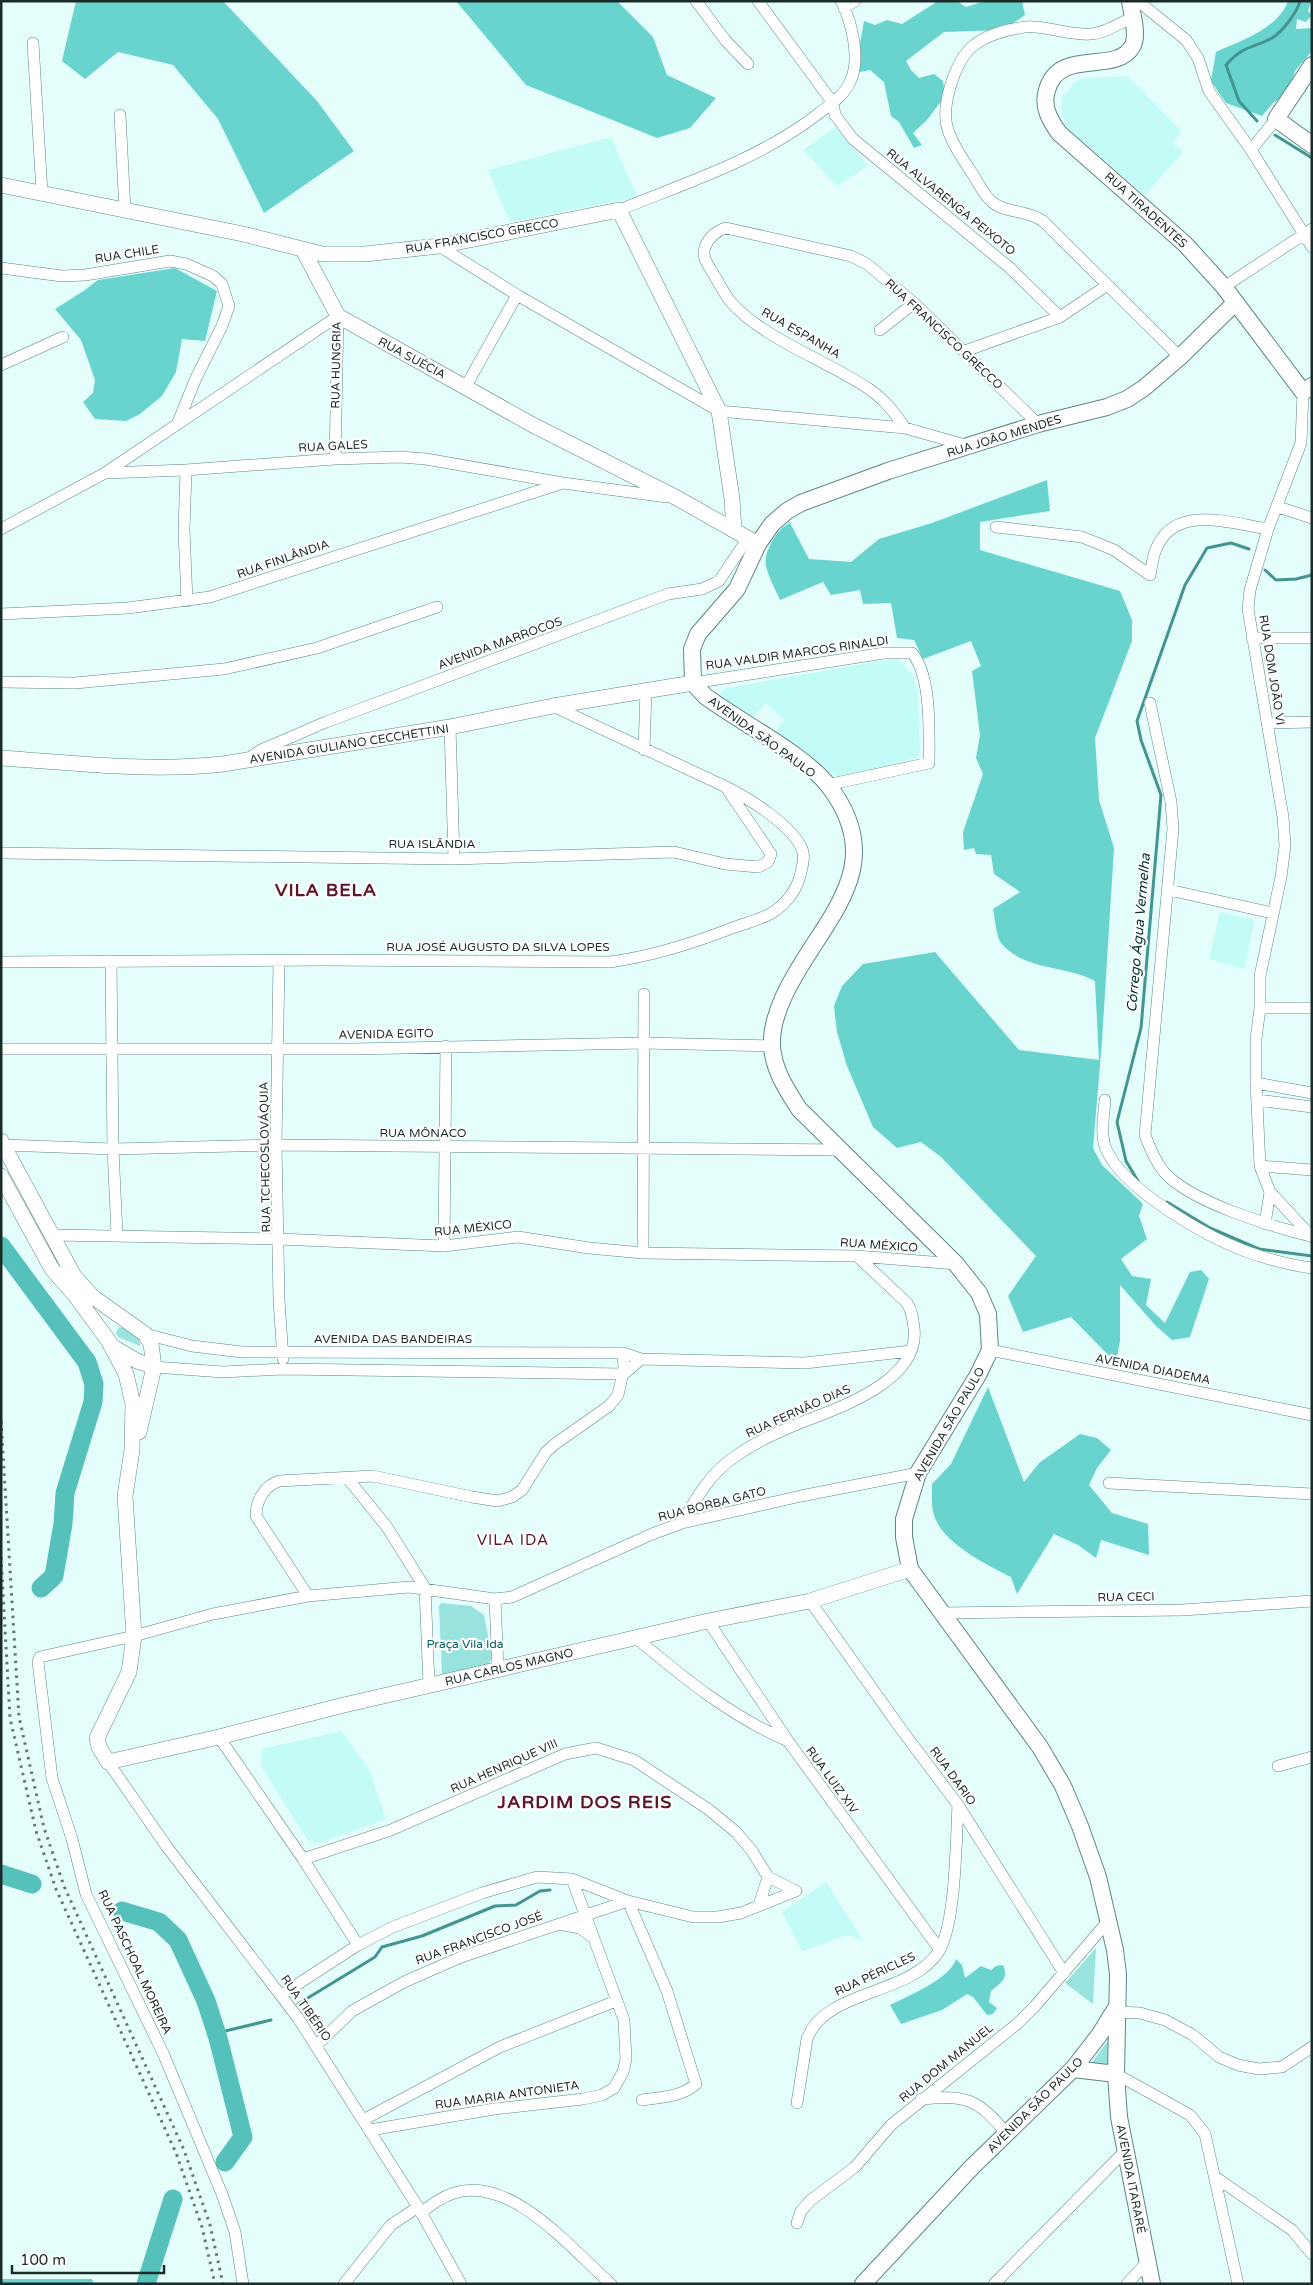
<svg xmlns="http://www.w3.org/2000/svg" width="1313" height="2285" viewBox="0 0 1313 2285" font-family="'Varela Round',sans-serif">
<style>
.built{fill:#c3fbf7}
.green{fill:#98e3de}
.forest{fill:#69d3cd}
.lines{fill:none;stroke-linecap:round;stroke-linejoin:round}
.stream{stroke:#449490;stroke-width:3}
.river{stroke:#56c0bb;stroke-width:19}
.minor-casing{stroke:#5d8684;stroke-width:12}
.tertiary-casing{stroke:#5d8684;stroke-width:16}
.secondary-casing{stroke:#5d8684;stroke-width:18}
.minor{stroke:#fff;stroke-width:11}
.tertiary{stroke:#fff;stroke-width:15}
.secondary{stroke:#fff;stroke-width:16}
.rail{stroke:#627775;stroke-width:3;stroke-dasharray:2.5 5;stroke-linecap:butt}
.labels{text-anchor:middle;stroke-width:4.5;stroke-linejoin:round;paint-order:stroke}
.street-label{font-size:12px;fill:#1a2c2a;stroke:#fff}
.park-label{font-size:12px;fill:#056461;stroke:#fff}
.water-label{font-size:14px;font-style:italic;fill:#003230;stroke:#fff}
.quarter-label{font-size:15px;letter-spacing:1px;fill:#5c1728;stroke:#fff}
.district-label{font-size:18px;font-weight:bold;letter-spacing:1px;fill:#5c1728;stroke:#fff}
</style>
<rect width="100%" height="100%" fill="#e4fefc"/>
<path class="built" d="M1128 76 1181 131 1173 143 1183 152 1145 195 1066 127 1061 108 1062 98 1076 81 1085 78Z
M836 127 868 166 837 186 803 150Z
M611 137 637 197 510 222 488 170Z
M897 658 912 674 918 692 920 751 917 758 837 777 776 731 784 720 766 703 754 716 722 701 720 694 726 688Z
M1220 912 1255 920 1244 969 1209 959Z
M341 1731 369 1769 386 1819 316 1844 307 1839 261 1766 262 1749Z
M826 1882 863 1940 847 1935 802 1951 782 1912Z"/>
<path class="green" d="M119 1327C128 1329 141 1335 140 1346L118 1337 116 1333Z
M441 1603 471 1606 484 1615 492 1657 488 1667 465 1674 442 1675 439 1606Z
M1096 1948 1093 2004 1065 1983Z
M1109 2039 1112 2067H1089Z"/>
<path class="forest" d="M76 1H223L317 101 354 151 264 213 218 119 173 65 118 52 85 79 62 61Z
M456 1H617L653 37 667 75 716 98 690 128 657 138 526 85Z
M938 1H957L966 7 985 1H1022L1025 15 1003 30 944 32 906 61 911 70 919 78 934 74 943 81 945 96 927 120 913 133 922 145 914 148 899 122 891 116 884 82 870 70 855 73 864 21 875 25 887 20 902 24Z
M1288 1H1311L1308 11 1312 15 1306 22 1297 19 1296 29 1312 28V51L1295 71 1291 84 1280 99 1273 103 1262 116 1226 103 1211 81 1216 52C1240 41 1278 29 1288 1Z
M175 268 217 291 205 341 182 339 176 372 162 396 140 414 126 421 95 419 83 402 93 393 95 380 81 340 55 309 85 290 98 280Z
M1047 480 1050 511 980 522V550L1120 591 1132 620V641L1095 738 1099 800 1114 848 1102 1041 1093 1148 1102 1165 1143 1204 1139 1216 1147 1239 1121 1259 1132 1276 1151 1279 1146 1305 1165 1323 1190 1272 1201 1270 1209 1279 1190 1337 1172 1340 1156 1326 1120 1285V1341L1116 1363 1071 1317 1023 1332 1008 1296 1036 1256 941 1157 921 1142 897 1148 873 1127 847 1066 837 1032 834 1006 842 986 863 964 935 952 1019 1050 1099 1060 1095 981C1066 965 1024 971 1001 943 996 936 995 918 993 909L1020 892 994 874 991 855 976 854 974 848 964 850 963 832 983 774 976 758 980 735 972 671 981 666 971 641 923 659 914 640 897 638 891 603 863 604 860 590 831 595 823 582 780 600C775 589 769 578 766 566 763 553 777 528 790 523L809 559 851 562 879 539 932 523Z
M988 1387 1024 1482 1039 1463 1080 1434 1097 1438 1111 1450 1097 1468 1089 1485 1112 1513 1148 1524 1149 1555 1101 1540 1096 1558 1078 1545 1054 1534 1017 1594 1011 1577C987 1565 942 1543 934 1515 931 1506 932 1494 932 1484L951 1464Z
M956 1959 962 1965 965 1978 981 1966 991 1970 996 1966 1003 1965C1009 1979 1001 1982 991 1991L989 2002 997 2008 993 2014 987 2015 973 1997 967 1994 942 2010 901 2024 890 2005C908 1996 950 1979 956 1959Z
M1 2279H92L94 2284H1Z"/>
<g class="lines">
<path class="stream" d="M1257 121 1239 101 1226 65C1243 45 1252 49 1272 38 1282 32 1297 13 1300 1
M1275 135 1312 158
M1265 570 1276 580 1296 579 1312 575
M1138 1181 1126 1161 1117 1122 1141 1028 1161 795 1141 740 1137 721 1185 585 1207 548 1231 543 1249 549
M1167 1202 1210 1228 1259 1249 1312 1256
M298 2004 375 1957 382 1947 422 1936 495 1906 516 1905 540 1891 550 1890
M217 2033 271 2020"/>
<path class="river" d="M1 1246 87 1362 94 1384 93 1402 65 1493 63 1524 54 1576 41 1588
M1 1874 32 1884
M122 1911 159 1922 178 1940 206 2001 218 2038 243 2137 225 2162
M146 2284 173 2199"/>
<g class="minor-casing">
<path id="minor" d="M696 1 726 41 748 64
M758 1 833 103 835 115 853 139 1010 268 1060 317
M1138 1 1186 40 1198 58 1209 91 1251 150 1312 247
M844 8 855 1
M1132 18C1120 23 1103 34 1090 34 1065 36 1043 23 1019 28 1004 30 985 36 973 46 955 61 940 107 948 130 953 145 963 160 972 173 978 182 983 194 991 201 1005 214 1026 209 1043 221L1180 357
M33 43 42 193
M120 115 125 211
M1251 150 1276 119
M619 210C688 182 758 160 818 114 829 105 844 96 850 82 861 60 852 22 841 1
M439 246 517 295 719 411 905 428 969 446
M1 268 62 276 85 275 170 261 186 264 213 276 222 284 229 306 222 326 196 378 178 422
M1224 287 1312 229
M880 330 914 303
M965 351 1060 317 1106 286
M1 365 63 337
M466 386 517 295
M1303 392 1301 443 1268 529 1250 590 1248 609 1283 817 1285 846 1281 877 1260 976V1008L1256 1039V1083L1260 1166 1270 1192 1312 1237
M905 428C894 412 884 399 869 389 828 361 761 338 730 301 724 293 719 283 714 275 709 266 701 257 705 247 709 237 716 231 726 228L851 256 867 264 914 303 1038 424
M335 459 338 316
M186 470 184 530 187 601
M105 473 338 316
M1278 507 1312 518
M996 527 1082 537 1114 550 1150 575C1152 565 1153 553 1158 545 1178 504 1234 524 1268 529
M1 529 105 473 186 470 335 459 400 457 426 459 563 483 667 497
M1 614 128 608 210 597 563 483
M1252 638H1312
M1 682 75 683 224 669 317 648 437 607
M693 683 884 653H912C932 676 929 734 929 763L827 785
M1150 703 1171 802 1173 829 1145 1135C1150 1149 1155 1161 1164 1172 1190 1202 1271 1226 1310 1236
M1267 723 1312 722
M450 727 454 859
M644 750 646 690
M249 758 261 750 326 722 668 594 702 589 719 581 748 538
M1 853 454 859 674 852 725 864 758 867 768 862 771 854 727 789
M1169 890 1272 913
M111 961 113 1149 117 1235
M279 961 276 1145 279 1300 283 1359
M1 962 324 960 610 962C654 956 694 943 735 927 746 923 759 920 770 914 784 906 796 892 800 876 802 867 806 856 801 847 790 824 747 797 724 786L553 706
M1260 1008H1312
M1 1049H354L643 1043 772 1046
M1256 1083 1312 1093
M1105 1100C1104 1115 1100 1135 1106 1149 1123 1189 1205 1236 1245 1251 1267 1259 1289 1265 1312 1268
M1257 1100 1312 1107
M4 1145 113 1149 276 1145 843 1150
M1260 1166 1312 1170
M1265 1224 1270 1192
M52 1235 279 1239 444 1246 518 1237 589 1248 643 1253 857 1256 956 1264
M444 1246 446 1046
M643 1253 644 994
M145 1334 192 1346 242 1352 623 1353 641 1359 805 1363 911 1351
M990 1350 1312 1415
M154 1367 223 1372 283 1369 624 1374 641 1359
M348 1479 387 1527 425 1588 429 1685
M1109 1483 1312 1494
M682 1523C696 1498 711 1472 736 1456 755 1442 778 1432 800 1423 838 1408 921 1381 914 1328 913 1319 912 1311 907 1303L857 1256
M308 1596 256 1516C256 1501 264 1486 279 1481L373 1476 472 1497 498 1501 512 1497 522 1490 546 1452 555 1444 609 1406 618 1395 624 1368 623 1353
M495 1599 498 1670
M810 1601 901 1729 958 1805 1064 1973
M941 1613 1183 1610 1312 1601
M708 1621 788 1741 940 1950
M636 1638C684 1678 730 1716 788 1741
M219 1737 303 1859 358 1945
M108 1762 167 1847 298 2018 418 2207 461 2284
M1278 1766 1312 1757
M303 1859 391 1830 565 1754 596 1748 634 1760 708 1809 736 1832 752 1851 768 1877 759 1905
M768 1877 796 1891
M628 1901 667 1991 696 2084C682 2097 661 2097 642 2100
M559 1924 580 1928 592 1937
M281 1995 358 1945 393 1927 482 1893 537 1877 572 1879 628 1901 693 1917H718L741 1913 796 1891
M1116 2012 1140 2013 1165 2020 1193 2035 1219 2057 1238 2065 1259 2069 1282 2067 1312 2047
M316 2046 352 2011 404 1982 461 1957 628 1901
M1116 2074 1190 2115 1205 2134 1238 2284
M921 2099C966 2095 977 2098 1006 2133
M797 2103 807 2039C825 1989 911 1996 939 1951 956 1923 956 1839 958 1805
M363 2120 500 2047 616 2001
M370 2130 494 2109 583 2099 602 2095 614 2088 623 2072 626 2059 624 2020 572 1879
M1215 2177 1292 2230 1312 2254
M421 2213C431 2205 441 2197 454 2193 512 2175 572 2250 611 2284
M797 2223 801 2211 811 2200 855 2167 891 2125 1017 2024 1035 2006 1109 1920
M243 2284 235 2232 222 2194 163 2053 86 1894 72 1839 52 1778 38 1662 40 1657 134 1636 213 1614 308 1596 409 1587 495 1599 512 1597 652 1534 682 1523 801 1496 918 1473
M344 2284 391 2225 418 2207
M994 2284 1125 2151
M1127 2284 1147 2262"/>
</g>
<g class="tertiary-casing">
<path id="tertiary" d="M1 185 243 234 322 254H365L439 246 619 210 719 411 732 499 734 530
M303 250 338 316 531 424 677 498 758 544
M1 758C75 763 149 772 223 764L450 727 553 706 693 683
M1 1141 74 1276 93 1297 145 1334 151 1344 154 1367 139 1432
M1 1176 52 1269 74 1294 108 1340 126 1374 133 1404 132 1450 125 1496 134 1636 129 1672 97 1738 99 1747 108 1762 219 1737 344 1705 708 1621 810 1601 910 1569
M111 1346 137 1361 154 1367"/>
</g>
<g class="secondary-casing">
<path id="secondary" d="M1130 1C1132 14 1139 36 1132 47 1115 75 1059 47 1047 90 1042 106 1049 119 1059 133L1185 244 1224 287 1303 392 1312 386
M1312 65 1276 119 1312 145
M1073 2069 1116 2074
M863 2284 972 2167 1073 2069 1100 2034 1116 2008
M1152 2284 1119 2117 1116 2074 1118 1974 1115 1950 1098 1877 1080 1826 1063 1786 1040 1747 910 1569 904 1537V1519L918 1473 978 1375 990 1350 988 1314 979 1293 956 1264 799 1109C787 1090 774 1071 772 1047 771 1030 777 1011 784 996 818 922 894 870 828 785 802 753 740 722 705 696L693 683 692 649 698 634 737 589 758 544 772 524 787 511 801 503 888 471 1038 424 1107 407 1127 399 1144 388 1180 357 1235 303"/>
</g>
<use href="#minor" class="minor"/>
<use href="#tertiary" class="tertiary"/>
<use href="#secondary" class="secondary"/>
<path class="rail" d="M1 1421 19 1717 44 1828 64 1886 184 2150 210 2225 223 2284
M1 1557 10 1718 36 1831 56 1889 176 2153 202 2227 215 2284"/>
</g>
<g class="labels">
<g class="street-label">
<text transform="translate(951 202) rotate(39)" y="4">RUA ALVARENGA PEIXOTO</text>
<text transform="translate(1146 210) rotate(42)" y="4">RUA TIRADENTES</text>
<text transform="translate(482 236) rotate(-10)" y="4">RUA FRANCISCO GRECCO</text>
<text transform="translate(127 254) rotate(-9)" y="4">RUA CHILE</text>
<text transform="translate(801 333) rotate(30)" y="4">RUA ESPANHA</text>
<text transform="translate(944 334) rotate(43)" y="4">RUA FRANCISCO GRECCO</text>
<text transform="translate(412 358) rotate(28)" y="4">RUA SUÉCIA</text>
<text transform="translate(336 365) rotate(-89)" y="4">RUA HUNGRIA</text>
<text transform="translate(1004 436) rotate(-17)" y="4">RUA JOÃO MENDES</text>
<text transform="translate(333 446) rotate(-3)" y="4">RUA GALES</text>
<text transform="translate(283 559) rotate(-19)" y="4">RUA FINLÂNDIA</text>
<text transform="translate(500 643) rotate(-20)" y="4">AVENIDA MARROCOS</text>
<text transform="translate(797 653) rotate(-8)" y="4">RUA VALDIR MARCOS RINALDI</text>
<text transform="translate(1272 670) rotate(81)" y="4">RUA DOM JOÃO VI</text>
<text transform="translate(762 737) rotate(36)" y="4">AVENIDA SÃO PAULO</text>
<text transform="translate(349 744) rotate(-9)" y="4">AVENIDA GIULIANO CECCHETTINI</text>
<text x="432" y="848">RUA ISLÂNDIA</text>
<text x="498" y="951">RUA JOSÉ AUGUSTO DA SILVA LOPES</text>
<text transform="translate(386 1034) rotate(-1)" y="4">AVENIDA EGITO</text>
<text x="423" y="1137">RUA MÔNACO</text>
<text transform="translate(265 1157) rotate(-91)" y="4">RUA TCHECOSLOVÁQUIA</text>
<text transform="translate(473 1228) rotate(-6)" y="4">RUA MÉXICO</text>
<text transform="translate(879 1245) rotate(4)" y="4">RUA MÉXICO</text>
<text x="393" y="1343">AVENIDA DAS BANDEIRAS</text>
<text transform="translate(1153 1369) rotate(11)" y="4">AVENIDA DIADEMA</text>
<text transform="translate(798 1411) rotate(-24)" y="4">RUA FERNÃO DIAS</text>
<text transform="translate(949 1424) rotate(-60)" y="4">AVENIDA SÃO PAULO</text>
<text transform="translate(712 1504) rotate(-14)" y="4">RUA BORBA GATO</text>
<text transform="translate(1126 1597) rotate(-1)" y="4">RUA CECI</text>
<text transform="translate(509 1667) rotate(-13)" y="4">RUA CARLOS MAGNO</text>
<text transform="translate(504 1766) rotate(-24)" y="4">RUA HENRIQUE VIII</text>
<text transform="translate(953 1776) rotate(54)" y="4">RUA DARIO</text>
<text transform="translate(832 1780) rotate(54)" y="4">RUA LUIZ XIV</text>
<text transform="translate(479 1938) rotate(-20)" y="4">RUA FRANCISCO JOSÉ</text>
<text transform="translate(135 1962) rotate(65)" y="4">RUA PASCHOAL MOREIRA</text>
<text transform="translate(875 1974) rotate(-25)" y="4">RUA PÉRICLES</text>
<text transform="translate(306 2008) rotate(55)" y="4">RUA TIBÉRIO</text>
<text transform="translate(946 2063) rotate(-39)" y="4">RUA DOM MANUEL</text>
<text transform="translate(507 2095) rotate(-8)" y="4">RUA MARIA ANTONIETA</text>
<text transform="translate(1035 2105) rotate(-45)" y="4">AVENIDA SÃO PAULO</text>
<text transform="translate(1131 2179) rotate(79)" y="4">AVENIDA ITARARÉ</text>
</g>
<g class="park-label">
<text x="465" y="1648">Praça Vila Ida</text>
</g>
<g class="water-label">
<text transform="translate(1138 933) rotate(-85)" y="5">Córrego Água Vermelha</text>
</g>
<g class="quarter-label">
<text x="513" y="1545">VILA IDA</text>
</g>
<g class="district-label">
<text x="326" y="896">VILA BELA</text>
<text x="585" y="1808">JARDIM DOS REIS</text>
</g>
</g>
<rect width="1313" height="2285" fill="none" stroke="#1a2c2a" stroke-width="5"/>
<path d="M12 2265v8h152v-8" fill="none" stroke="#1a2c2a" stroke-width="2.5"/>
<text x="20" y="2265" font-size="15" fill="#1a2c2a" stroke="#ffffff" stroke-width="4" paint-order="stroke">100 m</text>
</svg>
